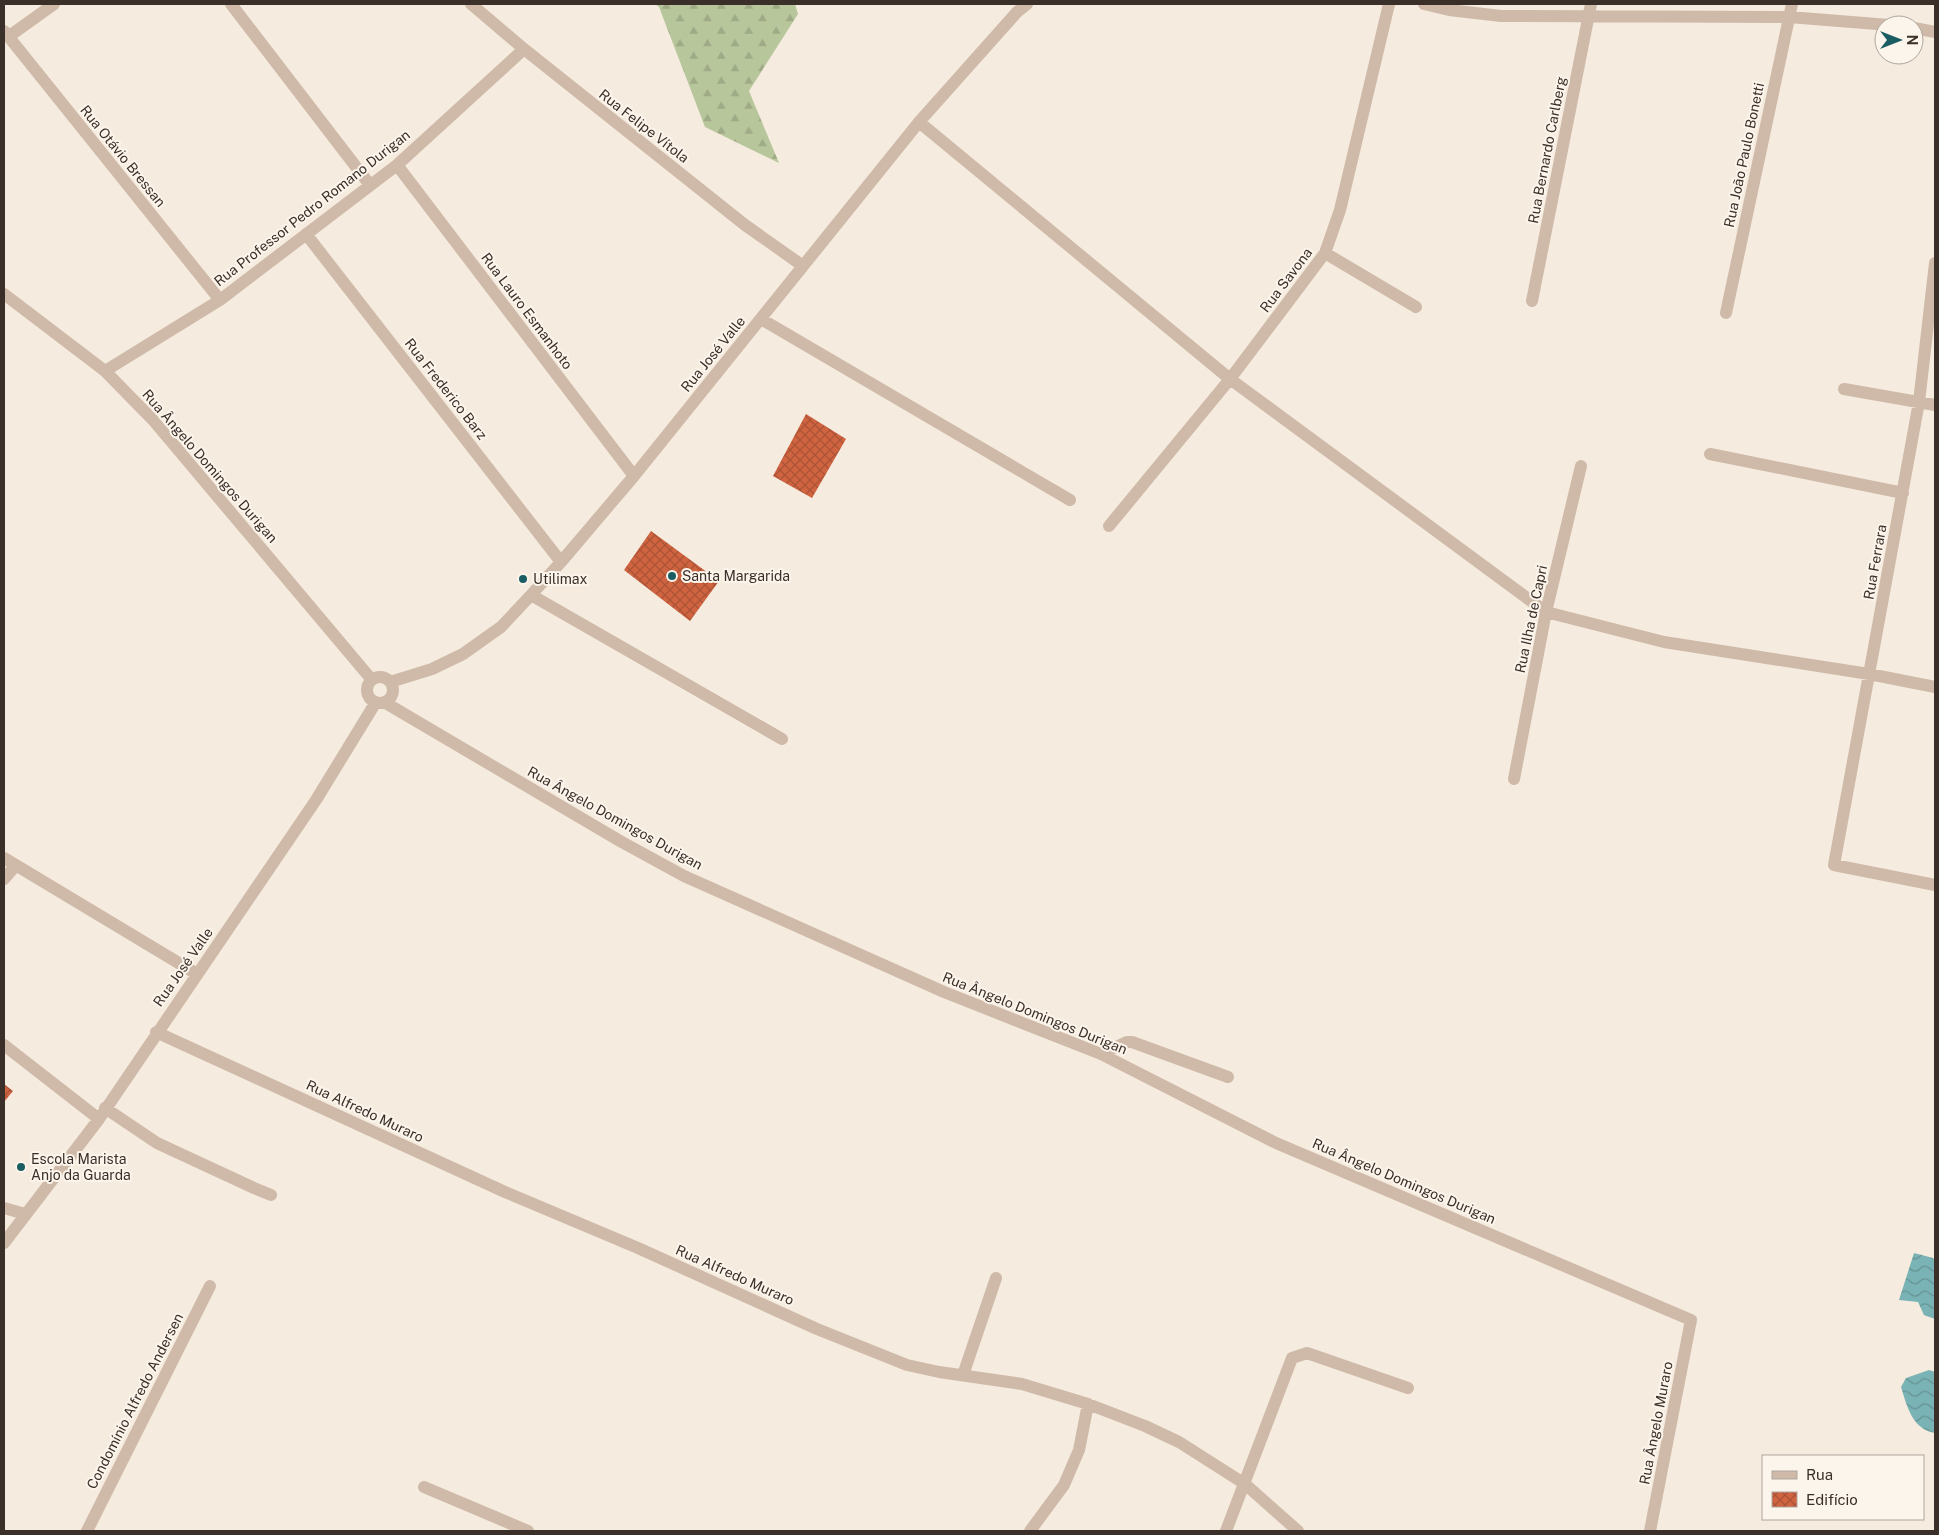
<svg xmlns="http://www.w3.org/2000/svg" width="1939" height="1535" viewBox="0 0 1939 1535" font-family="'Public Sans',sans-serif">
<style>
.forest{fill:url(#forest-firs)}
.water{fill:url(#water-waves)}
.building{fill:url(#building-cross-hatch)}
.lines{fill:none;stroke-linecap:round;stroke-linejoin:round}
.minor{stroke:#cfbaa9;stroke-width:12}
.poi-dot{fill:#1a5d62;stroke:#fcf5ec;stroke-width:2}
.labels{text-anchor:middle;stroke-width:4;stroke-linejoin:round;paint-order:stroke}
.street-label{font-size:14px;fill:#3b2f29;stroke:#fcf5ec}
.poi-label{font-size:14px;fill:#3b2f29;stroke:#fcf5ec;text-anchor:start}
</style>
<defs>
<pattern id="forest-firs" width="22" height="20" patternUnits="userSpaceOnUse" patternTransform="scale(1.25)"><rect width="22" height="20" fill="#b8c69c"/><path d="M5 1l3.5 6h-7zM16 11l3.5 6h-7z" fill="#9faa86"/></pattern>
<pattern id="water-waves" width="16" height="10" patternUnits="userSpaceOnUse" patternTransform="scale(1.25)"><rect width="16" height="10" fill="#7ab3b5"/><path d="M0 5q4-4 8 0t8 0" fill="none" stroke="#659293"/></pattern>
<pattern id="building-cross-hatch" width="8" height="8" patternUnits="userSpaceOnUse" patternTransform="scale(1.25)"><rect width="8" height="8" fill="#d16440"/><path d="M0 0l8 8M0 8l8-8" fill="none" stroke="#ab5336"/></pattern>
</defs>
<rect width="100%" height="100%" fill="#f5ebde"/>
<path class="forest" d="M655 4H795L798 14 749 91 779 163 705 127 659 7Z"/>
<path class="water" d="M1914 1253 1933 1258 1935 1261V1319L1924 1315 1918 1302 1899 1300Z
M1929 1370 1935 1372V1433C1912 1429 1907 1406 1901 1387L1906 1378Z"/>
<path class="building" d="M806 414 846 439 812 498 773 476Z
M651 531 719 581 690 621 624 570Z
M4 1084 13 1091 4 1102Z"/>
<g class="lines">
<path class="minor" d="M231 4 370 185
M471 4 524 49 745 225 803 266
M1424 4 1449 10 1501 16 1789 17 1889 25
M1914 28 1935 32
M4 31 220 300
M8 37 54 4
M919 122 1230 379 1546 612 1664 642 1869 674 1935 687
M397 165 634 476
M306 234 561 562
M1325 253 1416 307
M1935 263 1919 402 1834 865 1935 885
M4 294 105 371 153 420 372 680
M1532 301 1591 4
M1726 313 1792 4
M761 319 1070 500
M105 371 220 300 397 165 524 49
M1844 389 1935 405
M1710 454 1903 493
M1109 526 1230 379 1325 253 1340 210 1389 4
M531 595 782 739
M367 690a13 13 0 1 1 26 0a13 13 0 1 1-26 0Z
M390 682 432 669 463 654 501 627 531 595 561 562 634 476 919 122 1017 12 1027 4
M384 702 620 841 684 876 944 992 1101 1054 1276 1143 1691 1320 1650 1531
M1514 779 1546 612 1581 466
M4 858 197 974
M4 879 16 865
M156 1032 505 1192 638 1248 817 1329 907 1365 939 1372 1022 1384 1088 1404 1145 1426 1179 1442 1245 1484 1298 1531
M4 1045 99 1119
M1101 1054 1127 1042H1132L1228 1077
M105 1108 157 1143 254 1188 271 1195
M4 1208 25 1214
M4 1243 99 1119 316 800 376 702
M963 1375 996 1278
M424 1487 528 1531
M87 1531 210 1286
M1030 1531 1064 1485 1079 1450 1088 1404
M1226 1531 1292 1358 1307 1353 1408 1388"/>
</g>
<g class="poi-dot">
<circle cx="672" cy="576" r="5"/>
<circle cx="523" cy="579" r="5"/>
<circle cx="21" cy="1167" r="5"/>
</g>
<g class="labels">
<g class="street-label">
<text transform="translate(644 126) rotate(38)" y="5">Rua Felipe Vítola</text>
<text transform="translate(1547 150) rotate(-79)" y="5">Rua Bernardo Carlberg</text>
<text transform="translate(1744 155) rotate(-78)" y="5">Rua João Paulo Bonetti</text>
<text transform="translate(123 156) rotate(51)" y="5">Rua Otávio Bressan</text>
<text transform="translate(312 208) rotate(-38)" y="5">Rua Professor Pedro Romano Durigan</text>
<text transform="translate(1286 280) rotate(-53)" y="5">Rua Savona</text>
<text transform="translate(527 311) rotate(53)" y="5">Rua Lauro Esmanhoto</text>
<text transform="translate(713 354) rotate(-51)" y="5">Rua José Valle</text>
<text transform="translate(446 389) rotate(52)" y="5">Rua Frederico Barz</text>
<text transform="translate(210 466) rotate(49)" y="5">Rua Ângelo Domingos Durigan</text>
<text transform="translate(1875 562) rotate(-80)" y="5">Rua Ferrara</text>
<text transform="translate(1531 619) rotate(-78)" y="5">Rua Ilha de Capri</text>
<text transform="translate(615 818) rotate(29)" y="5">Rua Ângelo Domingos Durigan</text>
<text transform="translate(183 967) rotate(-55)" y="5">Rua José Valle</text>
<text transform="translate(1035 1013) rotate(22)" y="5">Rua Ângelo Domingos Durigan</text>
<text transform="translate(365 1111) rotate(25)" y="5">Rua Alfredo Muraro</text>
<text transform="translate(1404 1181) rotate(23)" y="5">Rua Ângelo Domingos Durigan</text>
<text transform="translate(735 1275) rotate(24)" y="5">Rua Alfredo Muraro</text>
<text transform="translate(135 1401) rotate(-63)" y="5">Condomínio Alfredo Andersen</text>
<text transform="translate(1656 1423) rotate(-79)" y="5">Rua Ângelo Muraro</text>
</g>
<g class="poi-label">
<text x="682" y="581">Santa Margarida</text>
<text x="533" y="584">Utilimax</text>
<text x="31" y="1164">Escola Marista<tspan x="31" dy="16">Anjo da Guarda</tspan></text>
</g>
</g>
<rect width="1939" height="1535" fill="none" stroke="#3b2f29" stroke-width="10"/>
<rect x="1762" y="1455" width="162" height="65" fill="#fcf5ec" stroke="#afa69e"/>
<rect x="1772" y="1471" width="25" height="8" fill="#cfbaa9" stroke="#afa69e"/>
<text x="1806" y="1480" font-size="15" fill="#3b2f29">Rua</text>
<rect x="1772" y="1492" width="25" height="15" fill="url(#building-cross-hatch)" stroke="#afa69e"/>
<text x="1806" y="1505" font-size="15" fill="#3b2f29">Edifício</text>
<g transform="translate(1899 40) rotate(90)"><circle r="24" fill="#fcf5ec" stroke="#afa69e"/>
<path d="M0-4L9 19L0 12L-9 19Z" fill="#1a5d62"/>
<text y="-8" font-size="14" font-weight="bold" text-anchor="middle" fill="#3b2f29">N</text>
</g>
</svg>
